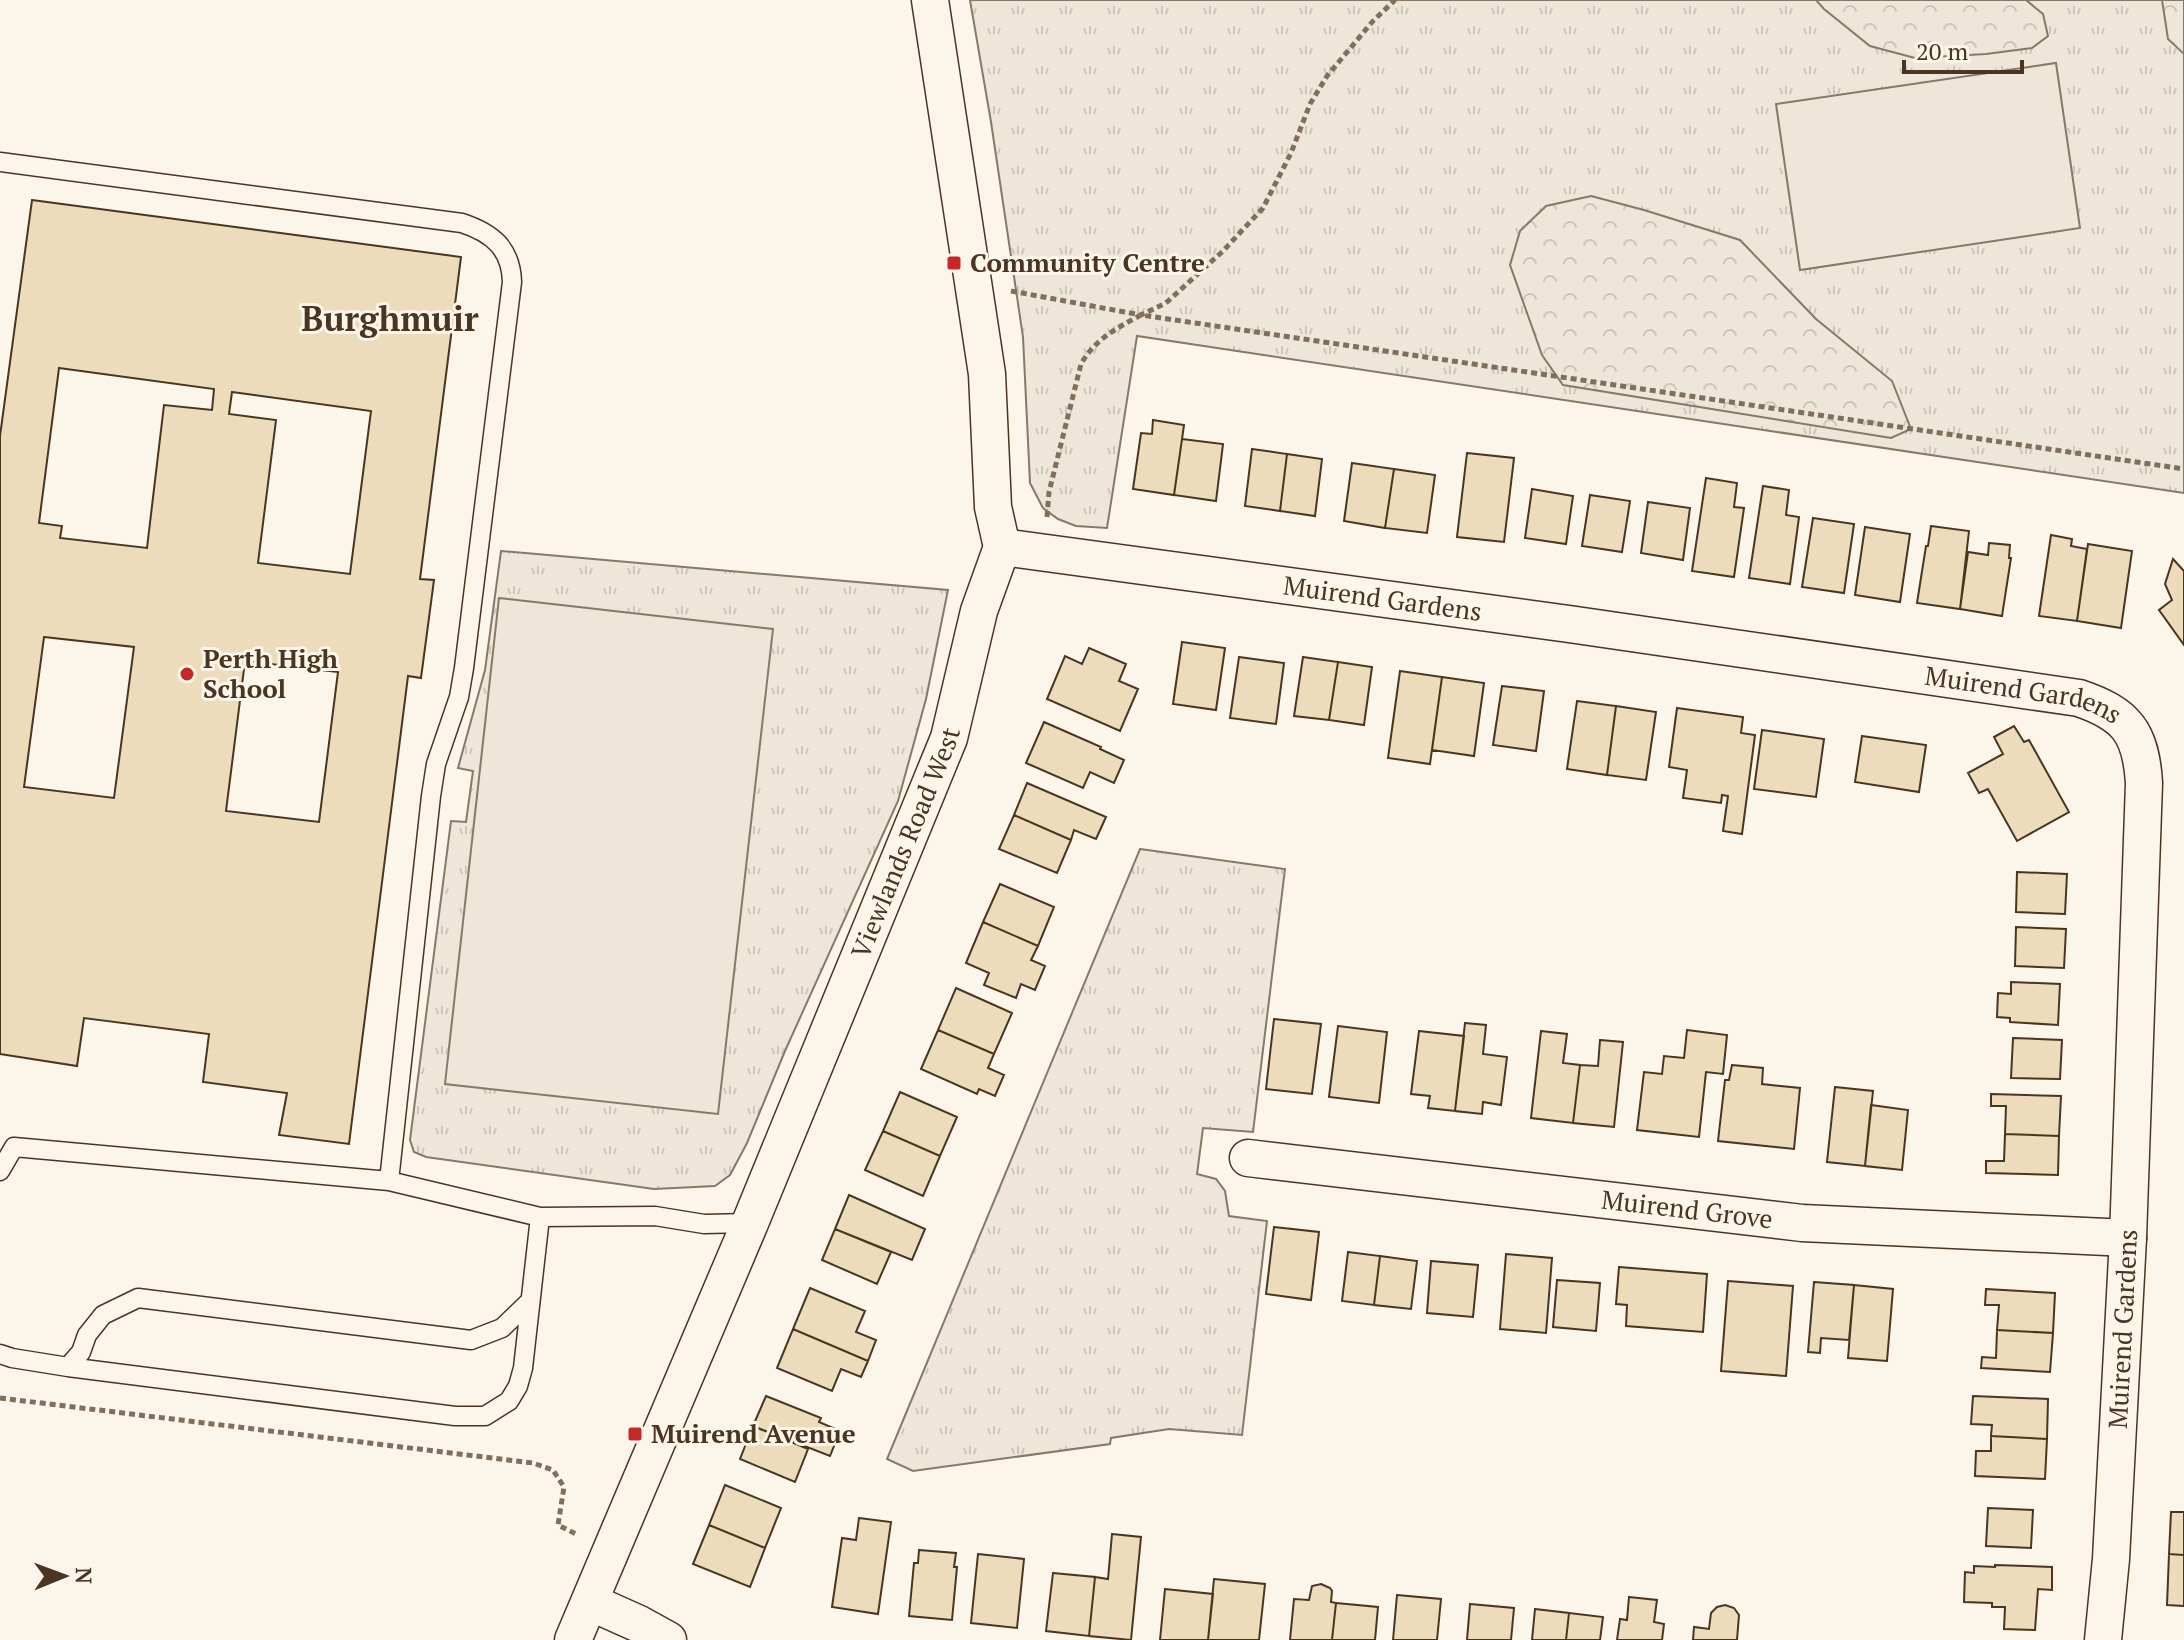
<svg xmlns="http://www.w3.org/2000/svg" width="2184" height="1640" font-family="'PT Serif',serif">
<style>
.grass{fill:url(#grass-tufts);stroke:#887966;stroke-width:2}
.forest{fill:url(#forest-crowns);stroke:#887966;stroke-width:2}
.pitch{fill:#ede6d9;stroke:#887966;stroke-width:2}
.building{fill:#ecdcbc;stroke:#4a3520;stroke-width:2;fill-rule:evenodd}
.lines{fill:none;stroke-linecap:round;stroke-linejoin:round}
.lane-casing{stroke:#4a3520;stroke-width:21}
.street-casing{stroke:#4a3520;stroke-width:39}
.path{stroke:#7f6f5c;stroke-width:5;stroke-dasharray:6 4;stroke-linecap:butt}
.lane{stroke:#fbf6e9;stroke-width:18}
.street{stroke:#fbf6e9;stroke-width:36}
.poi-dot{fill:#c62828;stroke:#fbf6e9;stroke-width:3}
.labels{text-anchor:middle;stroke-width:6;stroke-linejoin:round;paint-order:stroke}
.poi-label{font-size:26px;font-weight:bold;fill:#4a3520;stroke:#fbf6e9;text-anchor:start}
.street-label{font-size:26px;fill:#4a3520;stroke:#fbf6e9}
.district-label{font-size:34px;font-weight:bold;fill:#4a3520;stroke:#fbf6e9}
</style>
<defs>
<pattern id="grass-tufts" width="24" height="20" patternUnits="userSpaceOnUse" patternTransform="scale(2)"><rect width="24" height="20" fill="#ede6d9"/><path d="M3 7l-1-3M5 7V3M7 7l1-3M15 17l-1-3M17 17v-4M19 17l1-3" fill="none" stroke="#cdc6ba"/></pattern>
<pattern id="forest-crowns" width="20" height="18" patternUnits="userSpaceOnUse" patternTransform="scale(2)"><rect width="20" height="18" fill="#ede6d9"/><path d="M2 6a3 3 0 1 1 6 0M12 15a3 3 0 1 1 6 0" fill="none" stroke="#cdc6ba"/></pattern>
</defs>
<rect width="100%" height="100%" fill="#fbf6e9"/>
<path class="grass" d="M970,0H2184V493L1137,336L1107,528L1076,526L1058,519L1043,508L1030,483L1023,337L991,122Z
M501,551L948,590L926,699L898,801L785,1051L747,1143L730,1175L715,1186L654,1189L426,1157L414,1152L410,1140L451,821L466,822L473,771L458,768L485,670Z
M1140,849L1285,869L1253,1132L1203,1128L1197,1174L1216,1179L1225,1191L1229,1216L1267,1221L1242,1435L1169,1429L1111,1438L1110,1444L913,1471L887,1459Z"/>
<path class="forest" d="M1816,0H2026L2043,14L2048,36L2032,48L1986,54L1915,58L1870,46L1824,9Z
M2162,0H2184V54L2168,39Z
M1591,196L1644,210L1740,240L1816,319L1892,381L1911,429L1891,438L1563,385L1542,355L1510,265L1520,231L1546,206Z"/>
<path class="pitch" d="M2056,63L2080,228L1800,270L1776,104Z
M499,598L773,629L718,1114L445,1084Z"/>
<path class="building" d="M32,200L461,257L420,579L434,580L421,678L408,676L349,1144L279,1135L287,1093L203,1082L209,1034L84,1018L77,1066L0,1054V436ZM59,368L214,389L212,410L164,405L147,548L60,538L62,526L39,523ZM232,392L371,411L350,574L258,563L276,420L229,414ZM44,637L134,647L114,798L24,787ZM245,661L338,672L319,822L226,811Z
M1153,420L1184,425L1174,495L1133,489L1141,433L1152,434Z
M1182,439L1223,444L1216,501L1174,495Z
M1252,449L1287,454L1280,511L1245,506Z
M1467,453L1514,458L1504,542L1457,537Z
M1287,454L1322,459L1315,516L1280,511Z
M1352,463L1394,469L1385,528L1344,521Z
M1394,469L1435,475L1427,533L1385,528Z
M1706,478L1737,483L1734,507L1744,508L1734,577L1692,571Z
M1763,486L1789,490L1786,515L1799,517L1790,584L1749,578Z
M1532,489L1573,496L1566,544L1525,538Z
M1590,495L1630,501L1622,552L1582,546Z
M1648,502L1690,508L1683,560L1641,553Z
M1813,518L1854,524L1844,593L1802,587Z
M1931,526L1969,531L1960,609L1917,603L1926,546H1928Z
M1865,527L1910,534L1900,602L1855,595Z
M2051,535L2072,539L2071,546L2087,549L2077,621L2039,616Z
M1989,543L2010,545L2009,558H2011L2002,616L1960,609L1968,552L1988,555Z
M2088,544L2132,551L2121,628L2077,621Z
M2173,559L2184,571V645L2159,610L2172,600L2165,584Z
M1182,642L1225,648L1216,710L1173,704Z
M1089,648L1126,664L1119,681L1138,689L1120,731L1047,699L1065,656L1082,664Z
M1239,657L1284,663L1276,724L1230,718Z
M1303,657L1338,662L1329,720L1294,716Z
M1338,662L1372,667L1364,725L1329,720Z
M1400,671L1442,677L1430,764L1388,758Z
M1442,677L1484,683L1474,756L1432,750Z
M1502,686L1544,691L1536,751L1493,745Z
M1577,701L1616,706L1607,775L1567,769Z
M1616,706L1656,712L1646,780L1607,775Z
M1677,708L1743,717L1741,733L1755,735L1742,834L1723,831L1728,796L1722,795L1721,803L1683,798L1687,770L1669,767Z
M1044,722L1101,747L1100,749L1124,760L1114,783L1090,772L1083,788L1026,763Z
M2014,726L2024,742L2029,740L2069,812L2017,841L1988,789L1979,793L1968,773L2003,754L1994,737Z
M1762,730L1824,739L1816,797L1754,789Z
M1862,736L1926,745L1919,792L1855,782Z
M1027,783L1106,817L1096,839L1074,830L1071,840L1014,815Z
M1014,815L1071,840L1057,873L999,849Z
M2017,872L2067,874L2065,914L2016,912Z
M1000,884L1054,907L1038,946L983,922Z
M983,922L1038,946L1031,960L1045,966L1035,990L1021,984L1016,998L984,985L989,973L966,963Z
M2016,927L2066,929L2064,968L2015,966Z
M2011,982L2060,984L2058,1025L2010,1022V1018L1997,1017L1998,993L2011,994Z
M956,988L1012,1013L994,1054L938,1030Z
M1274,1019L1321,1024L1312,1094L1266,1089Z
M1465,1023L1486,1025L1483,1054L1507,1057L1501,1105L1483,1102L1482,1114L1455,1111Z
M1338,1026L1387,1032L1379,1103L1329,1097Z
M938,1030L994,1054L988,1068L1004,1075L995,1096L979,1089L977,1094L921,1069Z
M1687,1030L1727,1035L1723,1074L1706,1072L1699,1137L1637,1130L1644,1072L1662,1074L1664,1056L1684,1058Z
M1419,1031L1464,1036L1455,1111L1428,1108L1430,1096L1411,1094Z
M1541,1031L1567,1034L1563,1063L1580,1065L1573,1123L1531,1118Z
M2013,1038L2062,1040L2060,1079L2011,1078Z
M1600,1040L1623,1042L1614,1127L1573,1123L1580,1065L1598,1066Z
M1732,1065L1763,1068L1762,1084L1800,1088L1794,1149L1718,1141L1725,1080H1729Z
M1835,1087L1873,1091L1865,1166L1827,1162Z
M900,1092L957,1117L940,1156L883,1131Z
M1991,1094L2061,1096L2059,1136L2005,1134L2006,1106H1991Z
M1871,1105L1908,1110L1902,1170L1865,1166Z
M883,1131L940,1156L923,1196L865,1170Z
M2005,1134L2059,1136L2058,1175L1986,1173V1161H2004Z
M849,1195L925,1229L912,1260L835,1229Z
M1274,1227L1319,1232L1311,1300L1266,1294Z
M835,1229L891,1252L877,1284L822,1260Z
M1348,1252L1380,1256L1374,1305L1342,1301Z
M1506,1254L1552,1258L1546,1333L1500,1329Z
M1380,1256L1417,1261L1411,1309L1374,1305Z
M1431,1261L1478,1265L1473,1317L1427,1313Z
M1619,1267L1707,1274L1703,1332L1626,1326L1627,1305L1616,1304Z
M1557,1280L1600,1283L1596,1331L1553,1327Z
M1728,1281L1793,1286L1786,1376L1721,1371Z
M1814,1282L1854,1285L1849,1340L1821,1338L1820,1353L1808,1352Z
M1854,1285L1893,1289L1887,1361L1848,1358Z
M810,1288L865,1311L856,1332L876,1340L868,1361L793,1329Z
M1986,1289L2055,1293L2053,1333L1997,1330L1999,1305H1985Z
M793,1329L868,1361L861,1377L841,1369L832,1391L777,1368Z
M1997,1330L2053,1333L2050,1372L1981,1368L1982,1357L1996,1358Z
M766,1396L821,1418L819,1422L840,1431L830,1456L753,1426Z
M1973,1396L2048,1399L2047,1439L1991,1436L1992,1425L1971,1424Z
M753,1426L808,1449L795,1482L740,1459Z
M1991,1436L2047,1439L2045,1479L1975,1476L1976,1451H1991Z
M725,1485L781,1508L765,1548L709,1525Z
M1988,1508L2033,1510L2031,1548L1986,1546Z
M2171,1512H2184V1555L2169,1554Z
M859,1518L891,1522L878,1614L832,1607L842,1538L856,1540Z
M709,1525L765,1548L750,1587L693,1564Z
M1112,1534L1141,1537L1131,1640L1089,1636L1095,1577L1108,1579Z
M919,1550L956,1553L954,1567H957L952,1620L909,1616L914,1563H918Z
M978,1554L1024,1559L1017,1628L971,1623Z
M2169,1554L2184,1555V1606L2167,1605Z
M1995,1565L2052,1567V1590L2038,1589L2035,1630L2004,1629L2005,1607H1992V1603L1964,1602L1965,1572L1974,1573V1566L1995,1567Z
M1053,1573L1095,1577L1089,1636L1046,1631Z
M1214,1579L1265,1584L1259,1640H1208Z
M1321,1584L1330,1588L1332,1591L1331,1602L1336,1603L1332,1640H1290L1294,1599L1309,1600L1312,1586Z
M1165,1589L1213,1594L1208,1640H1160Z
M1397,1595L1441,1599L1437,1640H1393Z
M1629,1597L1657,1600L1654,1622L1664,1624L1662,1640H1617L1620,1619L1627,1620Z
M1336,1603L1378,1607L1375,1640H1332Z
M1470,1604L1514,1608L1511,1640H1467Z
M1725,1605L1734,1608L1739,1615L1737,1640H1693L1694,1627L1709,1629L1711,1613L1717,1607Z
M1535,1609L1569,1613L1566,1640H1532Z
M1569,1613L1603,1617L1600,1640H1566Z"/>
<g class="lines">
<g class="lane-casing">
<path id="lane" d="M0,162L462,223C492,233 511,248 512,282L464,668L459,697L436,764L431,796L389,1181
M0,1171L14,1147L389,1181L540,1217L655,1216L704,1224L750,1223
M0,1354L12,1358L68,1367L455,1416H485L509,1401L518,1386L523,1368L540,1217
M68,1367L81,1352L87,1335L103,1315L138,1298L471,1340L502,1328L529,1302"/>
</g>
<g class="street-casing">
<g id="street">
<path id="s1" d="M1002,547L1569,624L2079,698C2126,714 2141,732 2144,783L2128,1238L2111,1559L2103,1640"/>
<path id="s2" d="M1248,1158L1802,1223L2128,1238"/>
<path d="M590,1602L639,1624L668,1640"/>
<path id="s3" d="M573,1640L750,1223L949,738L979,611L1002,547L993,507L987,374L930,0"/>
</g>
</g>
<path class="path" d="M1011,291L1141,315L1166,303L1223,251L1263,208L1291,153L1310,104L1327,76L1373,21L1395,0
M1047,517L1049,492L1081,364C1095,339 1117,328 1141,315L2184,469
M0,1398L533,1463L553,1470L564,1487L558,1525L578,1535"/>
<use href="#lane" class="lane"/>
<use href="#street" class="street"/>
</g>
<g class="poi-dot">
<rect x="946" y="255" width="16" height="16" rx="4"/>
<circle cx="187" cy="674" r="8"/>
<rect x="627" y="1426" width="16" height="16" rx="4"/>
</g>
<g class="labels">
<g class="poi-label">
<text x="970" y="272">Community Centre</text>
<text x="203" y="668">Perth High<tspan x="203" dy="30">School</tspan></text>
<text x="651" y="1443">Muirend Avenue</text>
</g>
<g class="street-label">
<text dy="9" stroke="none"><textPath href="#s1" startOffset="384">Muirend Gardens</textPath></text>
<text dy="9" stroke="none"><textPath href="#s1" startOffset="1032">Muirend Gardens</textPath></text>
<text dy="9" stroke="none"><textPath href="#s3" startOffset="864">Viewlands Road West</textPath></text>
<text dy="9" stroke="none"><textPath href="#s2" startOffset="442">Muirend Grove</textPath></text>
<text transform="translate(2123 1329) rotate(-87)" y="9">Muirend Gardens</text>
</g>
<g class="district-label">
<text x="390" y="331">Burghmuir</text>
</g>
</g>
<g transform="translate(64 1576) rotate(89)" stroke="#fbf6e9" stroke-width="6" paint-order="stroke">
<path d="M0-6L14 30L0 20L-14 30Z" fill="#4a3520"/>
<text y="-12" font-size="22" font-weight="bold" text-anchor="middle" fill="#4a3520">N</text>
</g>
<path d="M1904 60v12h118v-12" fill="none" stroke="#4a3520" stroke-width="4"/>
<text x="1916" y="60" font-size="24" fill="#4a3520" stroke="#fbf6e9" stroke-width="6" paint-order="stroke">20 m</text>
</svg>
